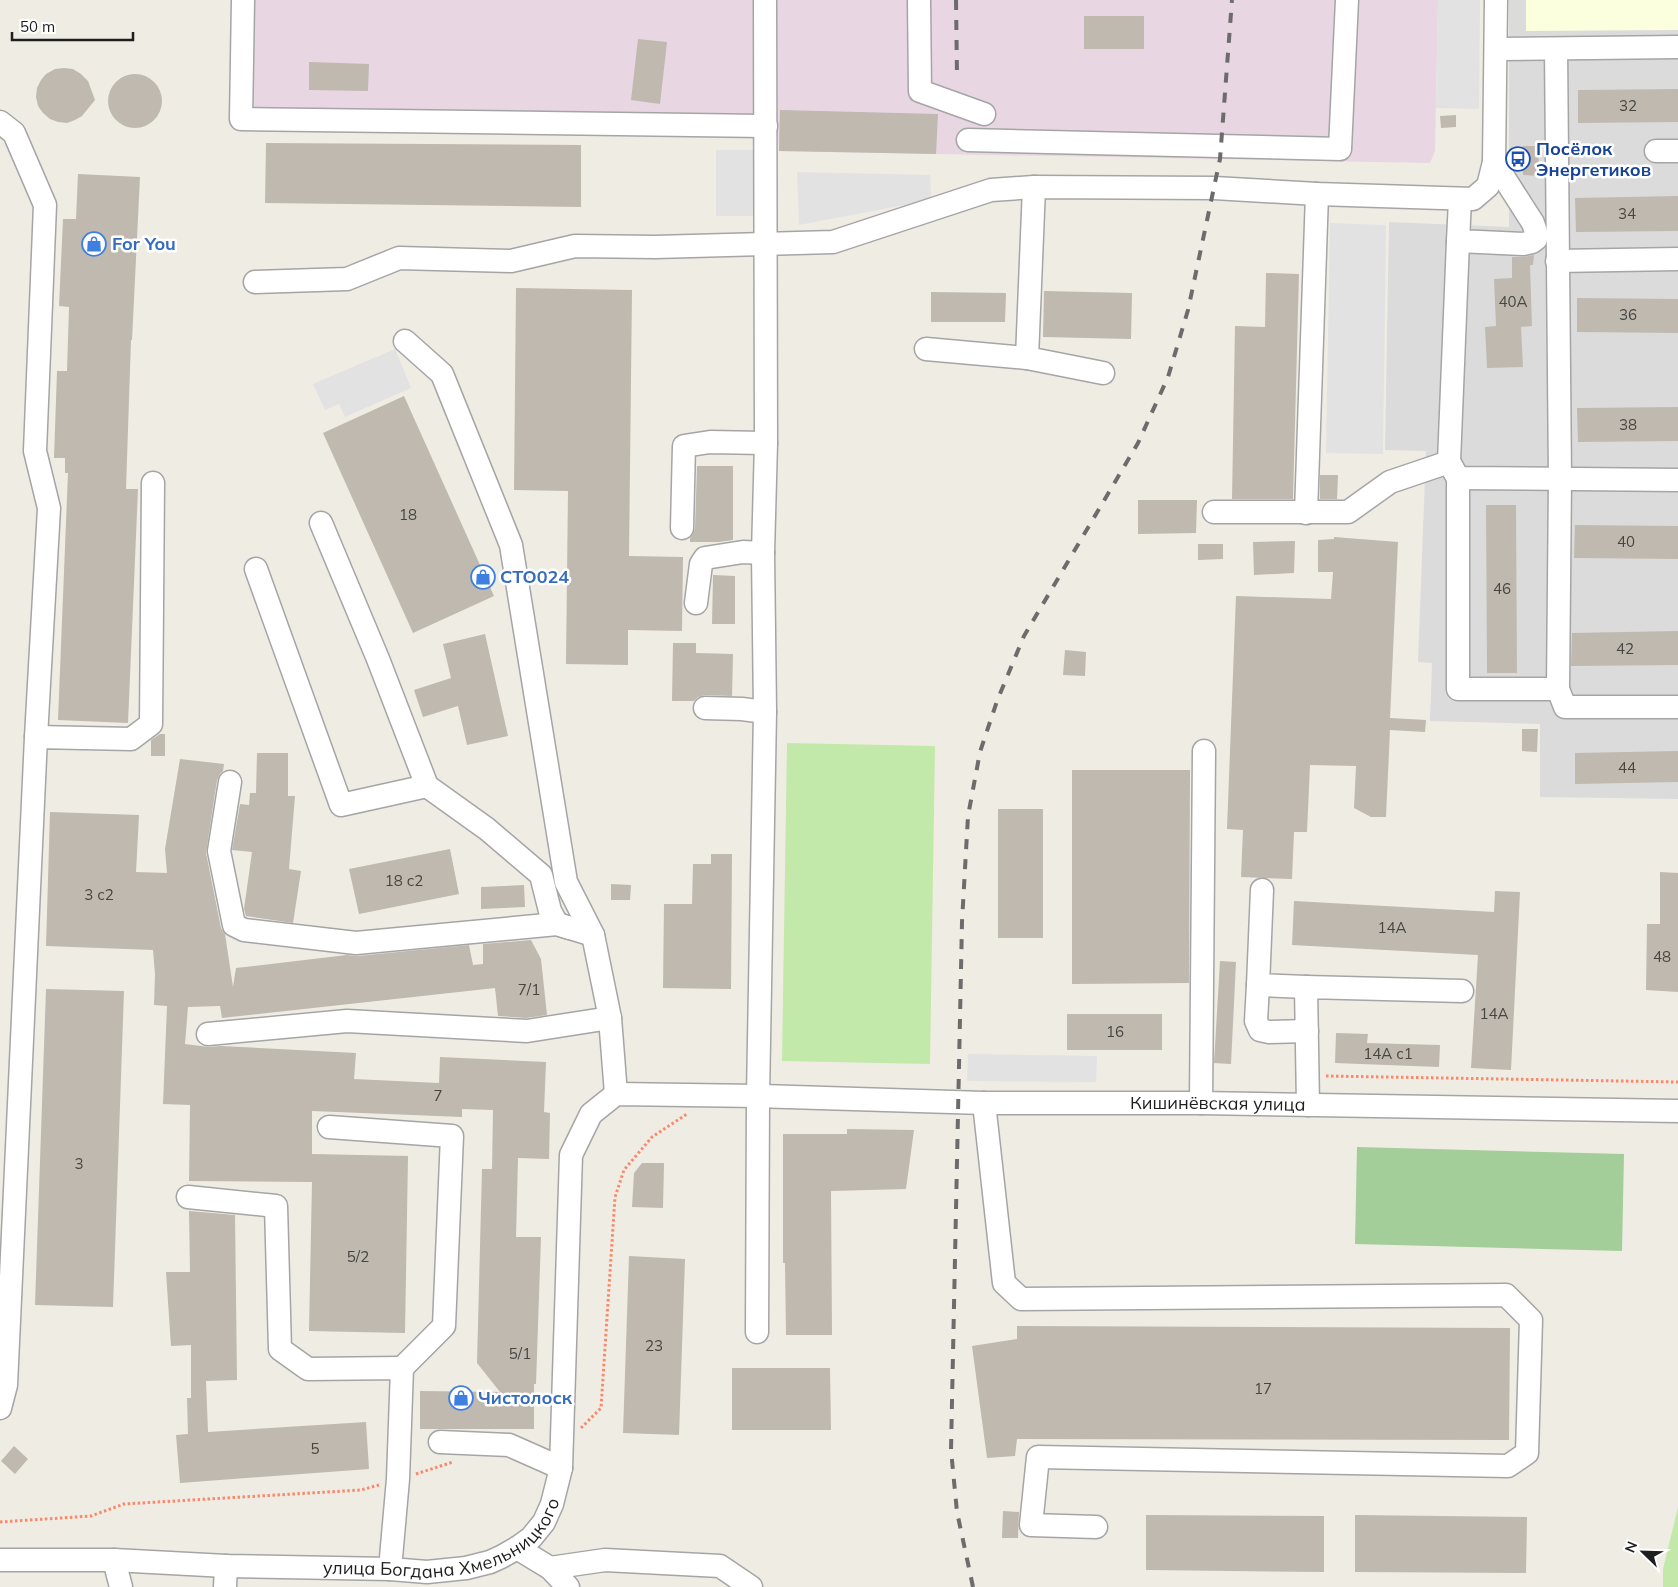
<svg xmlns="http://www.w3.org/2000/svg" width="1678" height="1587" font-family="Mulish,sans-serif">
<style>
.residential{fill:#dcdbdb}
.industrial{fill:#e8d6e2}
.education{fill:#fbffdd}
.grass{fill:#c2e9aa}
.forest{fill:#a3ce99}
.parking{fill:#e2e2e2}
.building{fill:#bfb9b0}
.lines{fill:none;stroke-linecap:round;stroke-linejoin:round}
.minor-casing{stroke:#a5a5a5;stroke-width:25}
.path{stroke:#f8896b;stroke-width:3;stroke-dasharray:2.5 2.5;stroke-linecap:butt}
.minor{stroke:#fff;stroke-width:22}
.rail{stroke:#6c6c6c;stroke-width:4;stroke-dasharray:10 10;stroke-linecap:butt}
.labels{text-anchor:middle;stroke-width:5;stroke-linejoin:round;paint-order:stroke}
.number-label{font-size:15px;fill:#464542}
.transit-label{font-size:18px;font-weight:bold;fill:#164399;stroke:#fff;text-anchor:start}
.shop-label{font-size:18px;font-weight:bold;fill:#366cbe;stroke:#fff;text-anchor:start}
.street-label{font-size:18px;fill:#1e1e1e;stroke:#fff}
</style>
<rect width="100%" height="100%" fill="#efece4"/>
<path class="residential" d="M1509,0H1678V799L1540,797V724L1430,721L1432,663L1418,662L1426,451L1385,450L1389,222L1509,227Z"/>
<path class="industrial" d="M236,0H1438L1435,151L1430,163L779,151L778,135L234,130Z"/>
<path class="education" d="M1526,0H1678V30L1526,31Z"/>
<path class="grass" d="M787,743L935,746L930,1064L782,1061Z
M1678,1507V1587H1663V1569Z"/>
<path class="forest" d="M1357,1147L1624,1154L1622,1251L1355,1244Z"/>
<path class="parking" d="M1438,0H1480L1479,109L1436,108Z
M716,150H760L759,216H716Z
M797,172L930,175L931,200L799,225Z
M1330,223L1386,225L1383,454L1326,453Z
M395,349L411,388L345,417L339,404L325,410L313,384Z
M968,1054L1097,1056L1096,1082L967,1081Z"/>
<path class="building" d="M1084,16H1144V49H1084Z
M638,39L667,42L660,104L631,100Z
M309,62L369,64L368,91L309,90Z
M64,68L73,69L81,74L88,81L95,100L82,116L75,120L67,123L58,122L50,119L43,113L38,106L36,97L37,88L41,80L46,74L55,69Z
M108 101a27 27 0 1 1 54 0a27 27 0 1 1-54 0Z
M1678,89V122L1578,123V90Z
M780,110L938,114L936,154L779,151Z
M1456,115V127L1441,128L1440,116Z
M266,143L581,145V207L265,203Z
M1523,146H1539L1538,176L1523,175Z
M78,174L140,177L132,340H131L126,489H138L128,723L58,720L68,473H65V458H54L57,371H67L69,307L59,306L63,219H76Z
M1678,196V231L1576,232L1575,198Z
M1534,255L1533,265H1530L1532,326L1521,327L1523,367L1487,368L1485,327L1496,326L1494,279L1512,278V257H1523Z
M1266,273L1299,274L1293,499H1232L1235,326L1265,327Z
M516,288L632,290L629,556L683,557L682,631L628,630V665L566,664L568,491L514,490Z
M1044,291L1132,293L1131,339L1043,337Z
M931,292L1006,293L1005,322H931Z
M1577,298L1678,299V333L1577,332Z
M404,396L494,596L413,633L323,433Z
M1678,407V441L1578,442L1577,408Z
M697,466H733V540L719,542H690V538L693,534L695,528Z
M1320,475H1338L1337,499H1320Z
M1138,500H1197L1196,533L1138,534Z
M1486,505H1516L1517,673H1487Z
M1575,525L1678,526V559L1574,558Z
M1334,537L1398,542L1390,718L1426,720L1425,732L1390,730L1386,817H1371L1354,808L1356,766L1310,765L1307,832H1294L1292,879L1241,877L1243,830L1227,829L1236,596L1331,599L1333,572H1318V540L1334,539Z
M1295,541L1294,573L1254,575L1253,542Z
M1198,544H1223V559L1198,560Z
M713,575L735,576V624H712Z
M1678,631V665L1571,666L1572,633Z
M485,634L508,736L467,745L458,706L423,717L414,690L451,678L443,644Z
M673,643H696V653L733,654L732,696L705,695L698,697L694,701H672Z
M1065,650L1086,652L1085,676L1063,675Z
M1522,729H1538L1537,752L1522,751Z
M160,734H165V756H151V740Z
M1678,751V782L1575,784V753Z
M257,753H288V796H295L289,869L301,871L293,923L246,916L244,909L252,852L232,850L240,804L249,805L250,793H256Z
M180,759L224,764L223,771L220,774L217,780L206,853L221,928L225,934L233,987L236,968L347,955L357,956L469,945L473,965L483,964V944L531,940L541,959L547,1015L526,1018L498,1016L495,988L222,1018L220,1006L188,1007L185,1044L209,1047L220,1046L356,1053L354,1079L439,1083L440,1057L546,1062L544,1112L550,1113L549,1159L518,1158L516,1237H541L536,1384H534V1429H420V1391L500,1392L477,1363L482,1169H492L493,1110L462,1109V1117L312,1111V1154L408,1156L405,1333L309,1331L312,1182L189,1181L190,1105L163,1104L167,1006L154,1005L155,974L153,950L46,946L50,812L139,815L136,872L167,873L165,849Z
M1072,770H1190L1189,983L1072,984Z
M998,809H1043V938H998Z
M450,849L459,894L359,914L349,869Z
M711,854H732L731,989L663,988L664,904H692L693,864H711Z
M1660,872L1678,873V992L1646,990L1647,924H1660Z
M611,884L631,885L630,900H611Z
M524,885L525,907L481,909V887Z
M1495,891L1520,892L1511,1070L1471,1068L1478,955L1292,945L1294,901L1494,912Z
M1220,961L1236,962L1231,1064L1214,1063Z
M46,989L124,991L113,1307L35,1305Z
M1067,1014H1162V1050H1067Z
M1336,1033L1368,1034L1367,1043L1440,1045L1439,1067L1335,1063Z
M847,1129L914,1130L906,1189L831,1191L832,1335H786L785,1263H783V1134H847Z
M642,1163H664L663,1208L632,1207L634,1173Z
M189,1211L235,1215L237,1380L206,1381L208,1432L366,1422L369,1469L180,1483L176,1435L188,1434L187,1398H191V1345L171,1346L166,1272H190Z
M629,1256L685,1259L679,1435L623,1433Z
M1017,1326L1510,1328L1509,1440L1017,1439L1015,1456L987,1458L972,1346L1017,1339Z
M732,1368H830L831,1430H732Z
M14,1446L28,1459L15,1474L1,1461Z
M1003,1511L1019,1512L1018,1538H1002Z
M1146,1515L1324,1516V1572L1146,1570Z
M1355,1515L1527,1517L1526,1573L1355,1572Z"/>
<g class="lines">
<g class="minor-casing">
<g id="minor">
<path d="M243,0L241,119L766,126"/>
<path d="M919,0L920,91L984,114"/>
<path d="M1496,49L1678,47"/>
<path d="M1556,49L1560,478L1558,689L1565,707H1678"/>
<path d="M0,122L14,133L45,205L35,451L49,508L36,737"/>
<path d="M968,140L1340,149L1347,0"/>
<path d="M1656,151H1678"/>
<path d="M1034,187L1027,358L1103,373"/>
<path d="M1460,200L1458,241L1523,244L1532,242L1536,239V232L1533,223L1494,162"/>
<path d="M1458,241L1449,462L1458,478V689H1558"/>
<path d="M1557,261L1678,259"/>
<path d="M255,282L347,279L399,258L511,261L575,246L655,247L833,242L991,190L1034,187L1214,188L1317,194L1473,199L1488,186L1494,162L1496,0"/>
<path d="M405,341L442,374L511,545L566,882L593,935L610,1018L616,1094"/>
<path d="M926,349L1027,358"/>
<path d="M1214,512H1348L1390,482L1449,462L1458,478L1678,480"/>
<path d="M1306,513L1317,194"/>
<path d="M321,523L378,659L427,786L487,829L541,875L550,911L557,924L593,935"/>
<path d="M682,528L684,446L710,442L766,443"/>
<path d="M256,569L341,805L427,786"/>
<path d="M696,603L701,564L705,558L743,552L763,553"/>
<path d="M705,708L742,709L765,712"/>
<path d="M230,782L219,851L234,925L244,930L356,943L557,924L570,928"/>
<path d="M1262,890L1258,985L1306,987"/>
<path d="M1258,985L1256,1021L1260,1030L1269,1032L1307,1031"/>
<path d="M208,1034L347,1021L527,1031L610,1018"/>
<path d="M984,1103L1004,1283L1021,1299L1506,1295L1531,1320L1527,1453L1508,1466L1038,1457L1031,1525L1096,1527"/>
<path d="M1201,1103L1204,751"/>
<path d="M1308,1105L1306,987L1462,991"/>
<path d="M329,1127L452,1136L444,1326L402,1368"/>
<path d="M188,1197L276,1206L280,1349L308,1369L402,1368L398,1479L390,1569"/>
<path d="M757,1332L758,1096L765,712L763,553L766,443L765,0"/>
<path d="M0,1408L6,1385L36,737L131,739L151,724L153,483"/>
<path d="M440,1442L509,1445L561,1468"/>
<path d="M517,1548L550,1568L568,1587"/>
<path id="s1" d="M0,1560H114L226,1566L390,1569L427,1572L466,1568L490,1562L501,1557L517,1548L531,1538L544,1522L552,1504L561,1468L571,1155L591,1114L616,1094L758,1096L984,1103H1201L1678,1111"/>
<path d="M114,1560L121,1587"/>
<path d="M550,1568L605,1560L720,1566L751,1587"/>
<path d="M225,1587L226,1566"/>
</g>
</g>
<path class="path" d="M1326,1076L1678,1082
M581,1428L601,1408L615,1197L624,1170L652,1137L687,1114
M416,1474L453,1462
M0,1522L91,1516L124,1504L361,1490L379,1485"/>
<use href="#minor" class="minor"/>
<path class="rail" d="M956,0L957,75
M973,1587L957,1512L951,1450L962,922L968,816L980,752L997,701L1024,636L1138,443L1168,377L1188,310L1220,159L1232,0"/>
</g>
<defs>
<g id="bus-ring" transform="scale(1.25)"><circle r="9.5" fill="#fff" stroke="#1a4fb4" stroke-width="1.5"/><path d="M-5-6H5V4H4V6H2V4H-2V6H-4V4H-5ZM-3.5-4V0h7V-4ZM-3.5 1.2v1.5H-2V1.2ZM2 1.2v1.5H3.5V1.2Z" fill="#1a4fb4"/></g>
<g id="shop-ring" transform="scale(1.25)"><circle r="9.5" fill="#fff" stroke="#3f7fe0" stroke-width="1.5"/><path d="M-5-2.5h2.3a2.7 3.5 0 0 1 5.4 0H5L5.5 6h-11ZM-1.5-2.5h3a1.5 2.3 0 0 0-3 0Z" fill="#3f7fe0"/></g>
</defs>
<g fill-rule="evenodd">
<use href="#bus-ring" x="1518" y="159"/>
<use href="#shop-ring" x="94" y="244"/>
<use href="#shop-ring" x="483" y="577"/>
<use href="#shop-ring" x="461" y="1398"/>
</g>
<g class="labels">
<g class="number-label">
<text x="1628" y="111">32</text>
<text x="1627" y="219">34</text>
<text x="1513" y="307">40А</text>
<text x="1628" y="320">36</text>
<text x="1628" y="430">38</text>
<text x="408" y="520">18</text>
<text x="1626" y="547">40</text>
<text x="1502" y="594">46</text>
<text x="1625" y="654">42</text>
<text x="1627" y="773">44</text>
<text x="404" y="886">18 с2</text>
<text x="99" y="900">3 с2</text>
<text x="1392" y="933">14А</text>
<text x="1662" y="962">48</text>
<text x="529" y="995">7/1</text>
<text x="1494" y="1019">14А</text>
<text x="1115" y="1037">16</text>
<text x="1388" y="1059">14А с1</text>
<text x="438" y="1101">7</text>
<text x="79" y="1169">3</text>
<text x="358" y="1262">5/2</text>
<text x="654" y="1351">23</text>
<text x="520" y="1359">5/1</text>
<text x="1263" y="1394">17</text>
<text x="315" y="1454">5</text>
</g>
<g class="transit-label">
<text x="1536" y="155">Посёлок<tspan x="1536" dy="21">Энергетиков</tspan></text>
</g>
<g class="shop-label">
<text x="112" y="250">For You</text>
<text x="500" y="583">СТО024</text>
<text x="478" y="1404">Чистолоск</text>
</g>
<g class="street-label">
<text dy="6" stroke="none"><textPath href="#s1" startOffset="1609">Кишинёвская улица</textPath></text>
<text dy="6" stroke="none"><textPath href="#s1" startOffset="454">улица Богдана Хмельницкого</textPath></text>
</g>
</g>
<g transform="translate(1643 1552) rotate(293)" stroke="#ffffff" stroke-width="4" paint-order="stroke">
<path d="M0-4L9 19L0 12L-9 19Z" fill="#1e1e1e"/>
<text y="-8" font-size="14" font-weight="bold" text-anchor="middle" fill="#1e1e1e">N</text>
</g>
<path d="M12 32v8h121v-8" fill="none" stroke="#1e1e1e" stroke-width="2.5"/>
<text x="20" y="32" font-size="15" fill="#1e1e1e" stroke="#ffffff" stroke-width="4" paint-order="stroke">50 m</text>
</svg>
